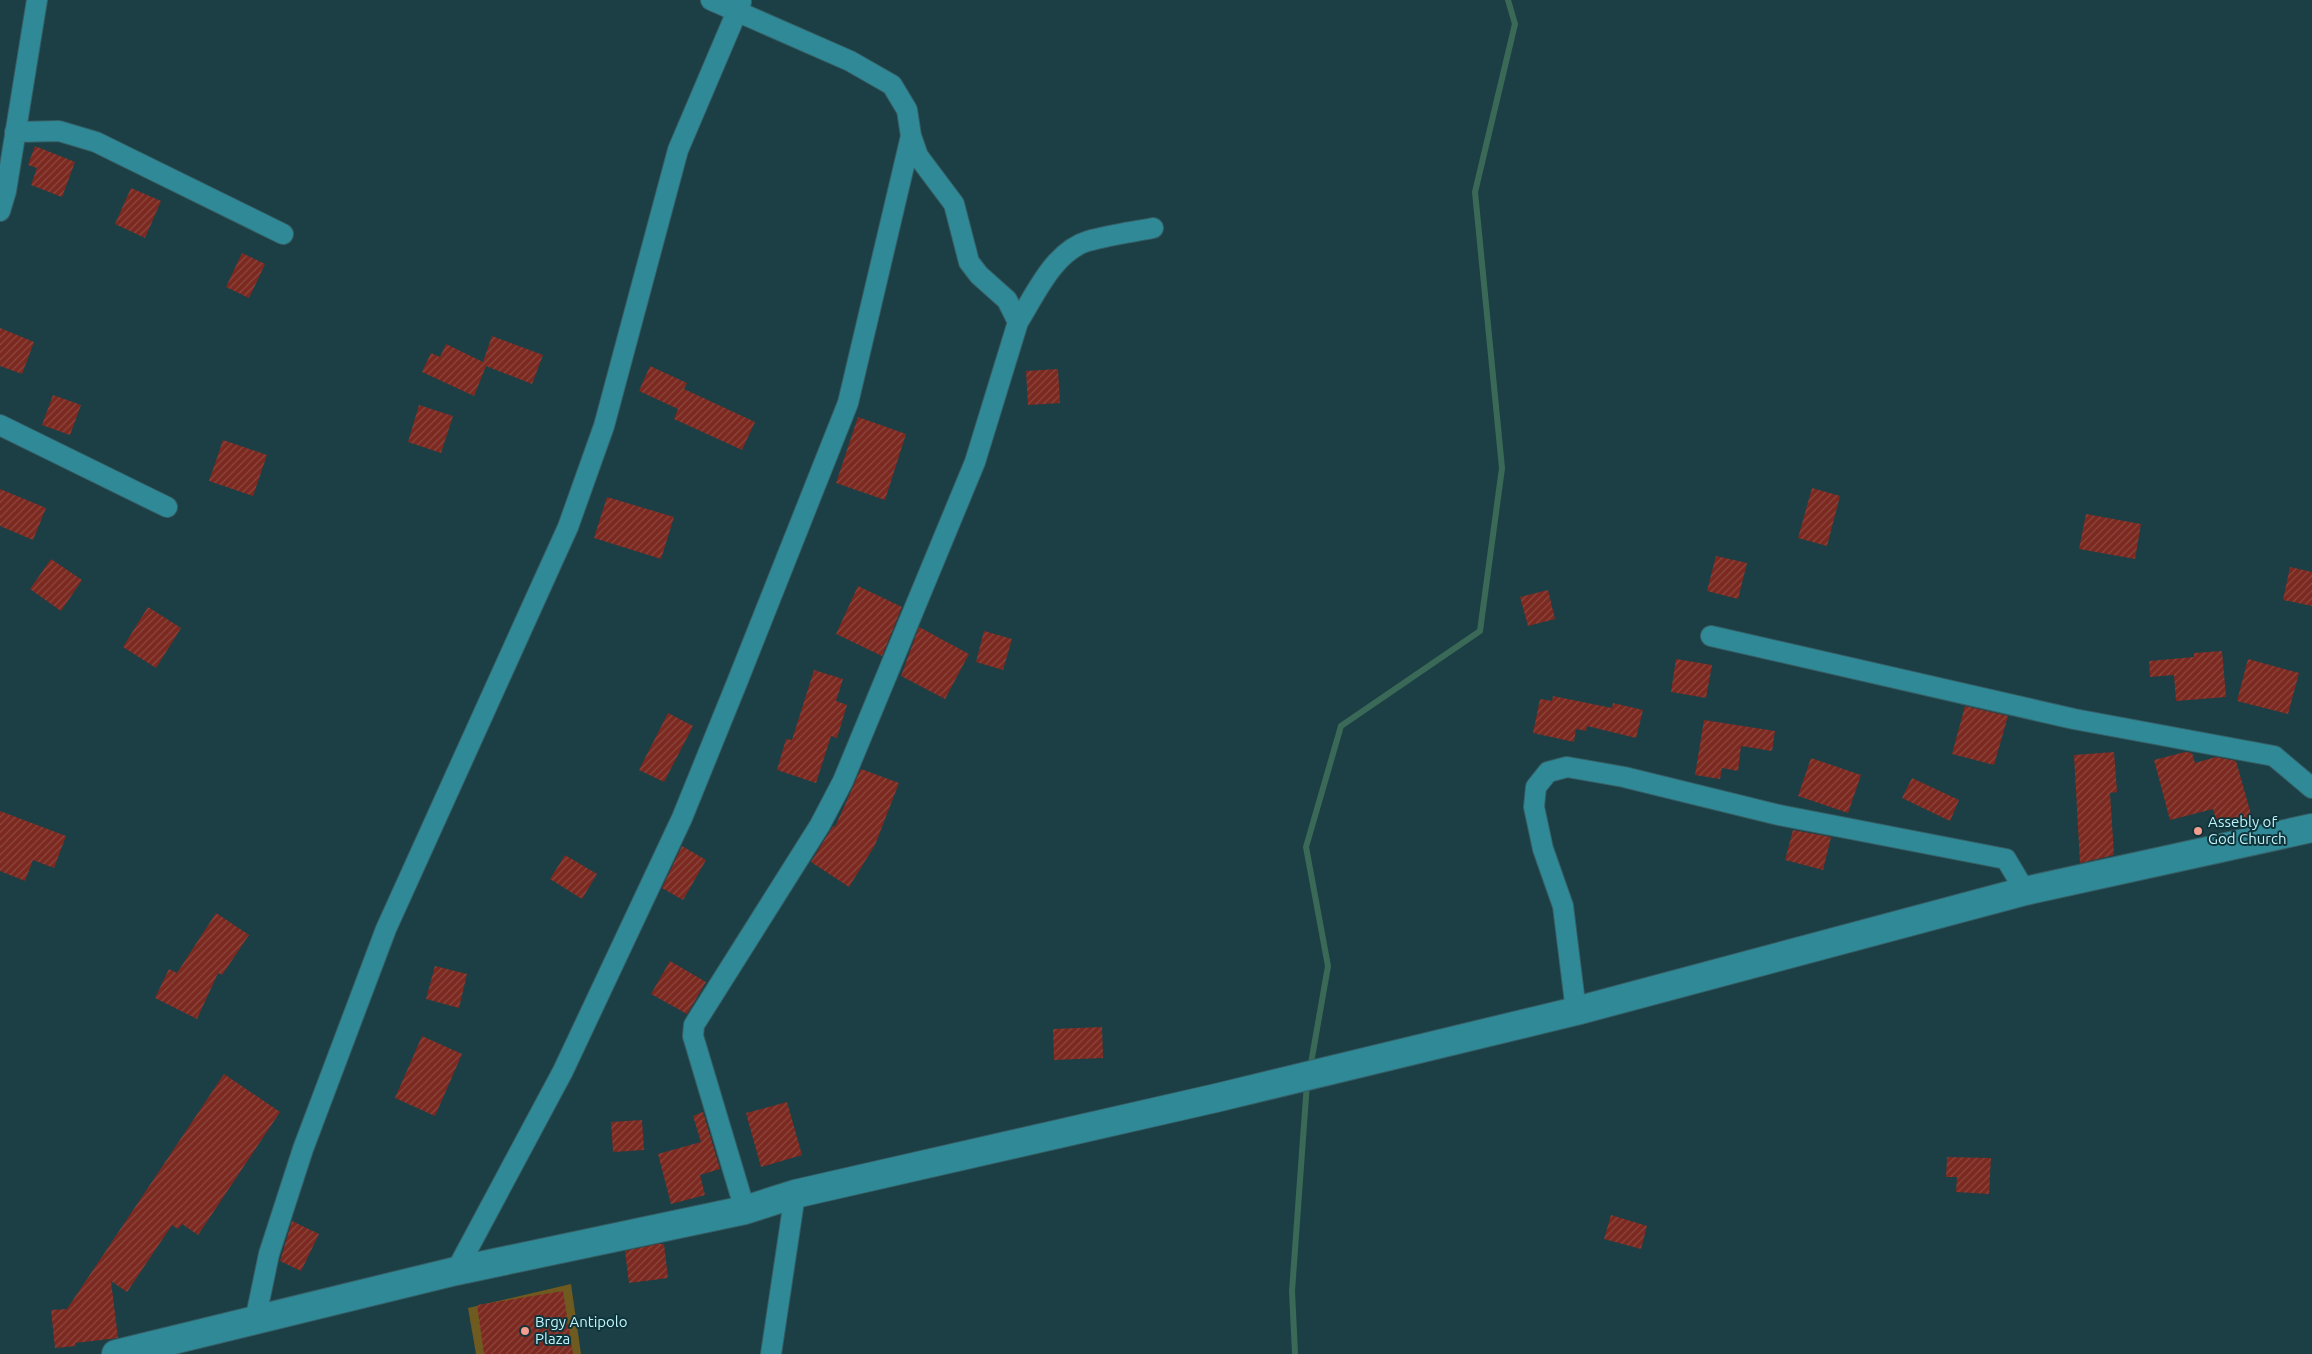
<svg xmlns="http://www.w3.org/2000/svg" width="2312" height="1354" font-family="Ubuntu,sans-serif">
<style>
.green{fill:#6f5a1f}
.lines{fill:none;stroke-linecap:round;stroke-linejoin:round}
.stream{stroke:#3b6957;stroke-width:6}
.building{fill:url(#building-hatch)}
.minor-casing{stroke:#365f66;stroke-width:22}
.secondary-casing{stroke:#365f66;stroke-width:30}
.minor{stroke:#308997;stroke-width:20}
.secondary{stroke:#308997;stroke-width:28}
.poi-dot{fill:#f59d8f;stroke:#0f343a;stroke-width:2}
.labels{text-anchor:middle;stroke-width:4;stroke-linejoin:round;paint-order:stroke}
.poi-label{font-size:15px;fill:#c1f3fc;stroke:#0f343a;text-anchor:start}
</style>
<defs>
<pattern id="building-hatch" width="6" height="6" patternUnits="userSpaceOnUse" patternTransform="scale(1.25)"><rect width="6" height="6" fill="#7c2920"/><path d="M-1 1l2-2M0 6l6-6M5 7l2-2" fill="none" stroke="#8d4841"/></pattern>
</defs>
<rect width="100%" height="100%" fill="#1b3f45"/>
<path class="green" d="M571,1284L581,1354H476L468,1308Z"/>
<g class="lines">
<path class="stream" d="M1310,1069L1328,966L1306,847L1341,726L1480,631L1502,468L1475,192L1515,24L1508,0
M1295,1354L1292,1291L1307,1083"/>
</g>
<path class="building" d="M35,146L75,162L62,197L31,185L37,168L28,165Z
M131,188L161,201L145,238L115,224Z
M242,253L265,264L249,298L226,287Z
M0,328L34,342L22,374L0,366Z
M492,336L543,355L532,384L486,366L474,396L422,372L431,353L440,357L446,344L483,362Z
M650,366L687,383L684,389L755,422L742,450L674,419L678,409L639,391Z
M1058,369L1060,403L1028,405L1026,371Z
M53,395L81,405L70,435L42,425Z
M419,405L453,416L441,453L408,442Z
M858,417L906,434L885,500L836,483Z
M223,440L267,455L253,496L209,481Z
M1812,488L1840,496L1827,546L1798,538Z
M0,489L46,508L33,540L0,526Z
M607,497L674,517L661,559L594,538Z
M2086,514L2141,524L2135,559L2079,549Z
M1716,556L1747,563L1738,599L1707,591Z
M51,559L82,580L61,611L30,589Z
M2290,567L2312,572V606L2283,600Z
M858,586L902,607L882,656L836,634Z
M1548,590L1555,619L1528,626L1520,597Z
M148,607L181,628L156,668L123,647Z
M919,627L969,654L945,699L901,676Z
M984,631L1012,639L1003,670L976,662Z
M2222,651L2226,697L2176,701L2174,675L2150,677L2149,661L2194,657V653Z
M1676,659L1712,665L1706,698L1671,692Z
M2248,659L2299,673L2288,714L2237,701Z
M814,670L843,679L836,701L847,705L837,738L831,736L816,783L777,770L786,739L792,740Z
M1553,696L1612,708L1613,703L1643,710L1636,738L1587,726L1586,731L1576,729L1574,742L1533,733L1540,699L1552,701Z
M1965,706L2008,716L1994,765L1952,754Z
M668,713L693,726L664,782L639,770Z
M1704,720L1775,731L1772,751L1741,746L1738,771L1722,768L1720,779L1695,775Z
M2114,752L2117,792L2110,793L2114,855L2080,863L2074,755Z
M2185,752L2192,753L2195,763L2216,757L2236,761L2252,818L2218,826L2213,809L2170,820L2154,760Z
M1811,758L1861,775L1848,813L1798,796Z
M861,769L899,783L875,845L849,887L811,862L833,826L835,827Z
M1912,778L1959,800L1950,821L1902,798Z
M0,811L66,836L54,868L33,860L25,881L0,871Z
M1793,830L1831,837L1823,870L1785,860Z
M682,846L706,860L683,900L662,888Z
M565,855L597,874L582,899L550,879Z
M216,913L249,935L222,975L218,973L197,1019L155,998L169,969L177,973Z
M670,961L706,982L687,1014L651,994Z
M435,966L467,974L459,1008L426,999Z
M1102,1027L1103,1058L1054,1060L1053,1029Z
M422,1036L462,1054L435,1116L395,1098Z
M224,1074L280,1112L198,1235L182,1224L178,1229L172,1225L127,1292L111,1281L118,1338L75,1343L76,1346L55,1348L51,1310L67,1309Z
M787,1102L802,1155L761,1167L746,1113Z
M703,1112L720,1169L700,1175L705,1195L671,1204L658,1154L701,1142L693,1116Z
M642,1120L644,1150L613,1152L611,1122Z
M1947,1157L1991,1158L1989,1194L1956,1192L1957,1177H1946Z
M1611,1215L1647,1226L1641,1249L1604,1239Z
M292,1221L319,1234L301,1271L280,1261Z
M658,1244H664L668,1278L629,1283L625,1251Z
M563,1291L573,1354H484L477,1305Z"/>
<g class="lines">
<g class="minor-casing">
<path id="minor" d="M15,132L59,131L96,142L283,234
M911,136L918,156L954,204L969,262L979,275L1007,300L1018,322C1035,295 1054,251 1088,241C1109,235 1132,232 1153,228
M0,211L6,191L37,0
M0,425L167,507
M1711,636L2074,719L2274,756L2312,788
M1576,1011L1563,906L1543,849L1534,807L1536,787L1548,772L1567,767L1624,777L1779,815L2006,859L2025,891
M745,1210L693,1036L694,1025L820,825L843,781L975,462L1018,322
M456,1271L563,1071L682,818L738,680L848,403L911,136L907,110L892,85L850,61L711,0
M255,1321L269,1254L303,1149L386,929L568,527L604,426L678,150L741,2
M771,1354L795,1194"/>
</g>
<g class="secondary-casing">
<path id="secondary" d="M116,1354L456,1271L745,1210L795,1194L1216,1098L1576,1011L2025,891L2312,828"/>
</g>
<use href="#minor" class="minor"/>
<use href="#secondary" class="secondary"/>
</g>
<g class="poi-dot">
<circle cx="2198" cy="831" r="5"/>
<circle cx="525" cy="1331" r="5"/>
</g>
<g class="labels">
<g class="poi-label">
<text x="2208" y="827">Assebly of<tspan x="2208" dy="17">God Church</tspan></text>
<text x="535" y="1327">Brgy Antipolo<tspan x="535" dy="17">Plaza</tspan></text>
</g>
</g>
</svg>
